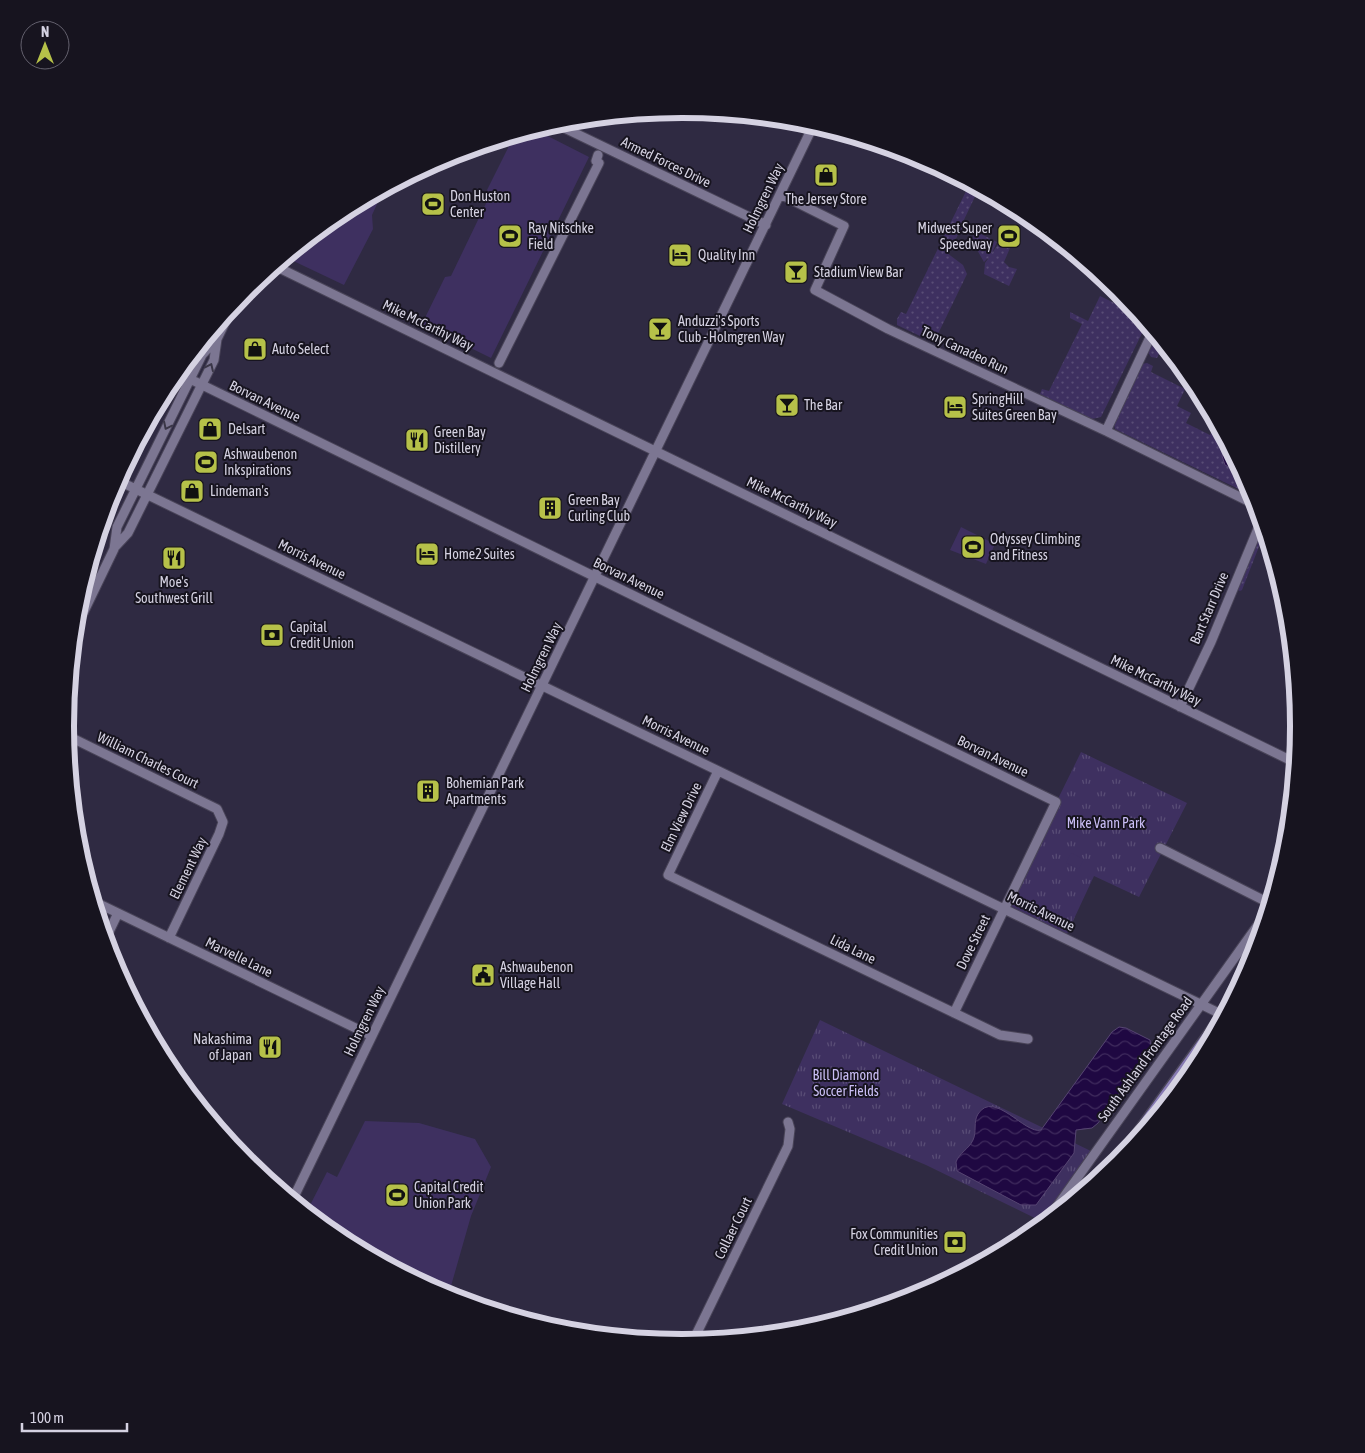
<svg xmlns="http://www.w3.org/2000/svg" width="1365" height="1453" font-family="'Asap Condensed',sans-serif">
<style>
.grass{fill:url(#grass-dots)}
.park{fill:url(#park-tufts)}
.pitch{fill:#3e3060}
.water{fill:url(#water-waves);stroke:#564572}
.lines{fill:none;stroke-linecap:round;stroke-linejoin:round}
.minor-casing{stroke:#494458;stroke-width:11}
.major-casing{stroke:#494458;stroke-width:14}
.minor{stroke:#7c7692;stroke-width:9}
.major{stroke:#877ab3;stroke-width:11}
.oneway{stroke:#3a3647}
.labels{text-anchor:middle;stroke-width:4;stroke-linejoin:round;paint-order:stroke}
.street-label{font-size:14px;fill:#d5d2e2;stroke:#17141f}
.poi-label{font-size:14px;fill:#d5d2e2;stroke:#17141f;text-anchor:start}
.park-label{font-size:14px;fill:#cabef5;stroke:#17141f}
.rim{fill:none;stroke:#d5d2e2;stroke-width:6}
</style>
<defs>
<pattern id="grass-dots" width="8" height="8" patternUnits="userSpaceOnUse" patternTransform="scale(1.25)"><rect width="8" height="8" fill="#3e3060"/><path d="M2 2h.1M6 6h.1" fill="none" stroke="#594d76" stroke-width="1.8" stroke-linecap="round"/></pattern>
<pattern id="park-tufts" width="24" height="20" patternUnits="userSpaceOnUse" patternTransform="scale(1.25)"><rect width="24" height="20" fill="#3e3060"/><path d="M3 7l-1-3M5 7V3M7 7l1-3M15 17l-1-3M17 17v-4M19 17l1-3" fill="none" stroke="#594d76"/></pattern>
<pattern id="water-waves" width="16" height="10" patternUnits="userSpaceOnUse" patternTransform="scale(1.25)"><rect width="16" height="10" fill="#1f0842"/><path d="M0 5q4-4 8 0t8 0" fill="none" stroke="#3f2b5d"/></pattern>
</defs>
<rect width="100%" height="100%" fill="#2f2a42"/>
<path class="grass" d="M970,183L979,188L962,224L964,225L947,253L963,265L967,274L937,336L942,339L939,345L897,325V319L901,312L906,314Z
M975,231L997,242L991,255L984,262L972,241Z
M999,243L1010,248L1004,262L1009,267L1017,269L1009,286L984,274L985,263Z
M1100,296L1139,315L1147,323L1101,417L1092,419L1040,394L1042,389L1049,391L1082,324L1070,318V312L1088,321Z
M1154,341L1163,345L1157,358L1151,357L1148,352Z
M1147,363L1153,366L1151,372L1185,389L1177,406L1191,413L1186,423L1210,435L1217,422L1255,497L1115,429L1114,424L1142,364Z
M1264,526L1267,536L1260,544L1242,590L1240,591L1238,590Z"/>
<path class="park" d="M1081,752L1187,803L1139,897L1094,876L1065,938L1004,909Z
M820,1020L1095,1153L1045,1223L926,1165L782,1104Z"/>
<path class="pitch" d="M534,129L589,157L491,358L422,324L445,277L451,276L490,195L487,190L514,136Z
M384,189L372,215L373,229L344,285L285,257L340,213Z
M961,527L995,544L986,564L950,550Z
M1071,853L1084,859L1079,869L1066,863Z
M365,1121L419,1123L475,1139L491,1167L471,1216L449,1293C397,1277 348,1247 306,1213L327,1172L337,1177Z"/>
<path class="water" d="M1228,443L1245,476L1225,465L1222,456Z
M1119,1027L1126,1028L1150,1040L1151,1049L1098,1123L1092,1128L1076,1130L1074,1153L1036,1205H1021L957,1171L956,1162C959,1153 969,1149 973,1140C977,1132 973,1122 978,1114C994,1089 1025,1135 1041,1130L1112,1032Z"/>
<g class="lines">
<g class="minor-casing">
<path id="minor" d="M554,123L766,225
M780,194L844,226L815,290L888,329L1106,431L1258,506
M275,266L1296,763
M499,363L599,163L596,161L598,155
M190,379L1056,802L954,1013
M1106,431L1153,331
M117,480L1223,1015
M114,548L128,533L214,360L217,339L233,306
M74,632L114,549L117,527L202,355L217,339
M1180,707L1211,642L1262,519
M66,735L217,809L223,822L219,834L169,938
M718,771L668,875L1000,1035L1028,1039
M1160,848L1271,904
M93,901L372,1036
M105,940L118,913
M292,1201L814,124
M1043,1226L1270,908
M692,1343L788,1146L790,1129L788,1122"/>
</g>
<g class="major-casing">
<path id="major" d="M1114,1167L1231,1004"/>
</g>
<use href="#minor" class="minor"/>
<use href="#major" class="major"/>
</g>
<defs><path id="oneway-chevron" d="M-2-3.5L2.5 0L-2 3.5" fill="none" stroke-width="1.6" stroke-linecap="round" stroke-linejoin="round" transform="scale(1.25)"/></defs>
<g class="oneway">
<use href="#oneway-chevron" transform="translate(210 367) rotate(-65)"/>
<use href="#oneway-chevron" transform="translate(167 426) rotate(116)"/>
</g>
<defs>
<g id="shop-square" transform="scale(1.25)"><rect x="-9" y="-9" width="18" height="18" rx="4" fill="#b6c149" stroke="#17141f"/><path d="M-5-2.5h2.3a2.7 3.5 0 0 1 5.4 0H5L5.5 6h-11ZM-1.5-2.5h3a1.5 2.3 0 0 0-3 0Z" fill="#111"/></g>
<g id="stadium-square" transform="scale(1.25)"><rect x="-9" y="-9" width="18" height="18" rx="4" fill="#b6c149" stroke="#17141f"/><path d="M0-5a6.5 5 0 1 0 0 10a6.5 5 0 1 0 0-10ZM-3.5-1.8h7v3.6h-7Z" fill="#111"/></g>
<g id="hotel-square" transform="scale(1.25)"><rect x="-9" y="-9" width="18" height="18" rx="4" fill="#b6c149" stroke="#17141f"/><path d="M-6-4.5h1.5V1H6V5H4.5V3h-9V5H-6ZM-4 0a1.8 1.8 0 1 1 3.6 0ZM.5 0V-2.5h3Q6-2.5 6 0Z" fill="#111"/></g>
<g id="bar-square" transform="scale(1.25)"><rect x="-9" y="-9" width="18" height="18" rx="4" fill="#b6c149" stroke="#17141f"/><path d="M-6-5H6L.8 .8V4.5H3.5V6h-7V4.5H-.8V.8Z" fill="#111"/></g>
<g id="restaurant-square" transform="scale(1.25)"><rect x="-9" y="-9" width="18" height="18" rx="4" fill="#b6c149" stroke="#17141f"/><path d="M-5-6h1v4h1v-4h1v4h1v-4h1v5L-1.5 .5V6h-2V.5L-5-1ZM5-6V6H3V1.5H1.5Q1.5-4 5-6Z" fill="#111"/></g>
<g id="building-square" transform="scale(1.25)"><rect x="-9" y="-9" width="18" height="18" rx="4" fill="#b6c149" stroke="#17141f"/><path d="M-4-6H4V6H1V3H-1V6H-4ZM-2.5-4.3h1.7v1.8h-1.7ZM.8-4.3h1.7v1.8H.8ZM-2.5-1h1.7V.8h-1.7ZM.8-1h1.7V.8H.8Z" fill="#111"/></g>
<g id="bank-square" transform="scale(1.25)"><rect x="-9" y="-9" width="18" height="18" rx="4" fill="#b6c149" stroke="#17141f"/><path d="M-6-4H6V4H-6ZM0-2.3a2.3 2.3 0 1 0 0 4.6a2.3 2.3 0 1 0 0-4.6Z" fill="#111"/></g>
<g id="civic-square" transform="scale(1.25)"><rect x="-9" y="-9" width="18" height="18" rx="4" fill="#b6c149" stroke="#17141f"/><path d="M-.6-6.5H3V-4.5H.6V-3L4-1V1h2V6H-6V1h2V-1L-.6-3ZM-1.2 2.5V6h2.4V2.5Z" fill="#111"/></g>
</defs>
<g fill-rule="evenodd">
<use href="#shop-square" x="826" y="175"/>
<use href="#stadium-square" x="433" y="204"/>
<use href="#stadium-square" x="510" y="236"/>
<use href="#stadium-square" x="1009" y="236"/>
<use href="#hotel-square" x="680" y="255"/>
<use href="#bar-square" x="796" y="272"/>
<use href="#bar-square" x="660" y="329"/>
<use href="#shop-square" x="255" y="349"/>
<use href="#bar-square" x="787" y="405"/>
<use href="#hotel-square" x="955" y="407"/>
<use href="#shop-square" x="210" y="429"/>
<use href="#restaurant-square" x="417" y="440"/>
<use href="#stadium-square" x="206" y="462"/>
<use href="#shop-square" x="192" y="491"/>
<use href="#building-square" x="550" y="508"/>
<use href="#stadium-square" x="973" y="547"/>
<use href="#hotel-square" x="427" y="554"/>
<use href="#restaurant-square" x="174" y="558"/>
<use href="#bank-square" x="272" y="635"/>
<use href="#building-square" x="428" y="791"/>
<use href="#civic-square" x="483" y="975"/>
<use href="#restaurant-square" x="270" y="1047"/>
<use href="#stadium-square" x="397" y="1195"/>
<use href="#bank-square" x="955" y="1242"/>
</g>
<g class="labels">
<g class="street-label">
<text transform="translate(666 162) rotate(26)" y="5">Armed Forces Drive</text>
<text transform="translate(763 198) rotate(-64)" y="5">Holmgren Way</text>
<text transform="translate(428 325) rotate(26)" y="5">Mike McCarthy Way</text>
<text transform="translate(965 350) rotate(25)" y="5">Tony Canadeo Run</text>
<text transform="translate(265 401) rotate(26)" y="5">Borvan Avenue</text>
<text transform="translate(792 502) rotate(26)" y="5">Mike McCarthy Way</text>
<text transform="translate(312 559) rotate(26)" y="5">Morris Avenue</text>
<text transform="translate(629 578) rotate(26)" y="5">Borvan Avenue</text>
<text transform="translate(1209 608) rotate(-67)" y="5">Bart Starr Drive</text>
<text transform="translate(541 657) rotate(-64)" y="5">Holmgren Way</text>
<text transform="translate(1156 680) rotate(26)" y="5">Mike McCarthy Way</text>
<text transform="translate(676 735) rotate(26)" y="5">Morris Avenue</text>
<text transform="translate(993 756) rotate(26)" y="5">Borvan Avenue</text>
<text transform="translate(148 760) rotate(26)" y="5">William Charles Court</text>
<text transform="translate(681 817) rotate(-64)" y="5">Elm View Drive</text>
<text transform="translate(188 868) rotate(-64)" y="5">Element Way</text>
<text transform="translate(1041 911) rotate(26)" y="5">Morris Avenue</text>
<text transform="translate(973 942) rotate(-64)" y="5">Dove Street</text>
<text transform="translate(853 949) rotate(26)" y="5">Lida Lane</text>
<text transform="translate(239 957) rotate(26)" y="5">Marvelle Lane</text>
<text transform="translate(364 1021) rotate(-64)" y="5">Holmgren Way</text>
<text transform="translate(1145 1059) rotate(-54)" y="5">South Ashland Frontage Road</text>
<text transform="translate(733 1228) rotate(-64)" y="5">Collaer Court</text>
</g>
<g class="poi-label">
<text x="450" y="201">Don Huston<tspan x="450" dy="16">Center</tspan></text>
<text x="826" y="204" text-anchor="middle">The Jersey Store</text>
<text x="528" y="233">Ray Nitschke<tspan x="528" dy="16">Field</tspan></text>
<text x="992" y="233" text-anchor="end">Midwest Super<tspan x="992" dy="16">Speedway</tspan></text>
<text x="698" y="260">Quality Inn</text>
<text x="814" y="277">Stadium View Bar</text>
<text x="678" y="326">Anduzzi's Sports<tspan x="678" dy="16">Club - Holmgren Way</tspan></text>
<text x="272" y="354">Auto Select</text>
<text x="972" y="404">SpringHill<tspan x="972" dy="16">Suites Green Bay</tspan></text>
<text x="804" y="410">The Bar</text>
<text x="228" y="434">Delsart</text>
<text x="434" y="437">Green Bay<tspan x="434" dy="16">Distillery</tspan></text>
<text x="224" y="459">Ashwaubenon<tspan x="224" dy="16">Inkspirations</tspan></text>
<text x="210" y="496">Lindeman's</text>
<text x="568" y="505">Green Bay<tspan x="568" dy="16">Curling Club</tspan></text>
<text x="990" y="544">Odyssey Climbing<tspan x="990" dy="16">and Fitness</tspan></text>
<text x="444" y="559">Home2 Suites</text>
<text x="174" y="587" text-anchor="middle">Moe's<tspan x="174" dy="16">Southwest Grill</tspan></text>
<text x="290" y="632">Capital<tspan x="290" dy="16">Credit Union</tspan></text>
<text x="446" y="788">Bohemian Park<tspan x="446" dy="16">Apartments</tspan></text>
<text x="500" y="972">Ashwaubenon<tspan x="500" dy="16">Village Hall</tspan></text>
<text x="252" y="1044" text-anchor="end">Nakashima<tspan x="252" dy="16">of Japan</tspan></text>
<text x="414" y="1192">Capital Credit<tspan x="414" dy="16">Union Park</tspan></text>
<text x="938" y="1239" text-anchor="end">Fox Communities<tspan x="938" dy="16">Credit Union</tspan></text>
</g>
<g class="park-label">
<text x="1106" y="828">Mike Vann Park</text>
<text x="846" y="1080">Bill Diamond<tspan x="846" dy="16">Soccer Fields</tspan></text>
</g>
</g>
<path d="M0 0H1365V1453H0ZM74 726a608 608 0 1 1 1216 0a608 608 0 1 1-1216 0Z" fill="#17141f" fill-rule="evenodd"/>
<path class="rim" d="M74 726a608 608 0 1 1 1216 0a608 608 0 1 1-1216 0Z"/>
<g transform="translate(45 45)"><circle r="24" fill="#17141f" stroke="#63606d"/>
<path d="M0-4L9 19L0 12L-9 19Z" fill="#b6c149"/>
<text y="-8" font-size="14" font-weight="bold" text-anchor="middle" fill="#d5d2e2">N</text>
</g>
<path d="M22 1423v8h105v-8" fill="none" stroke="#d5d2e2" stroke-width="2.5"/>
<text x="30" y="1423" font-size="15" fill="#d5d2e2" stroke="#17141f" stroke-width="4" paint-order="stroke">100 m</text>
</svg>
